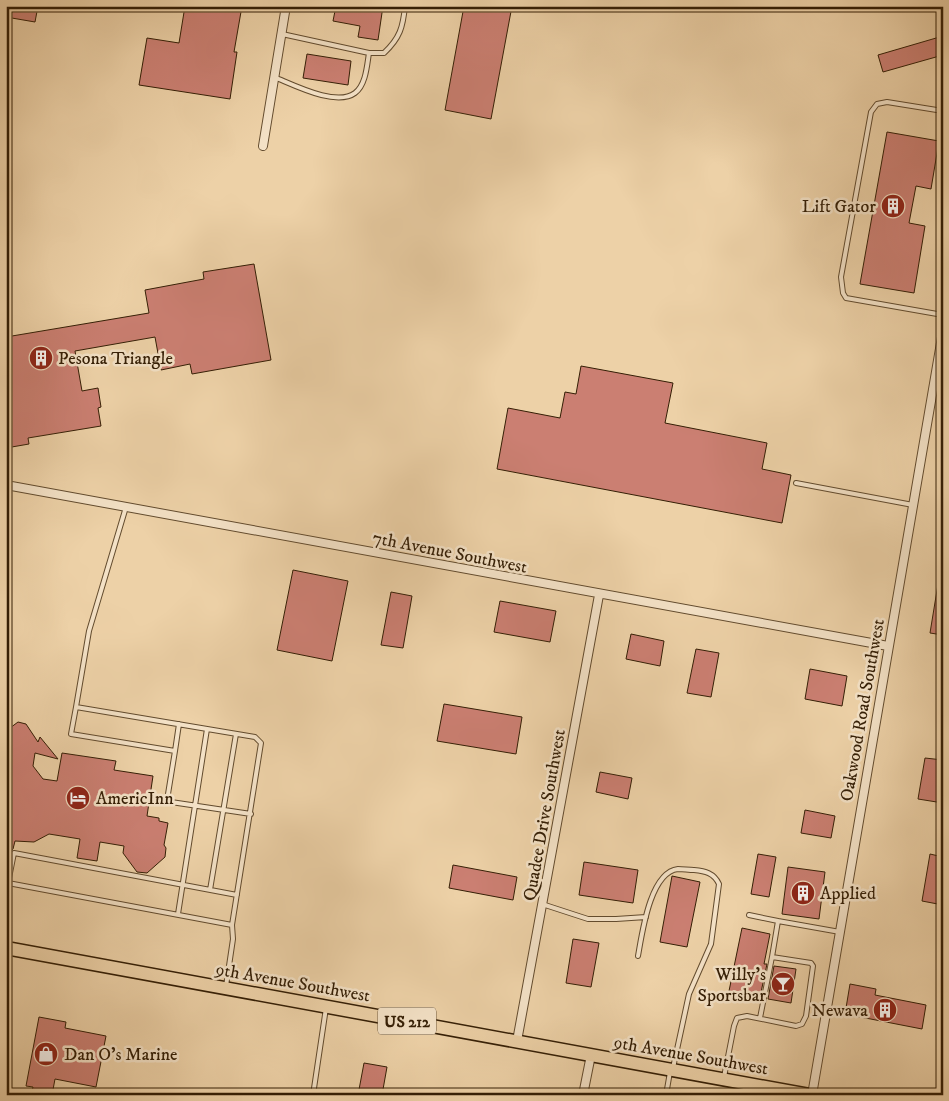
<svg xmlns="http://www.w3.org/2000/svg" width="949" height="1101" font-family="'IM FELL DW Pica',serif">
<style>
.building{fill:#cb7f72;stroke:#341e05}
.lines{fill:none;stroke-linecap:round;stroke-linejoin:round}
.service-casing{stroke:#624b2e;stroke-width:6}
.minor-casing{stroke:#624b2e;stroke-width:10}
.primary-casing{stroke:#341e05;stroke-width:15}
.service{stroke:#f3e1c6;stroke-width:4}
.minor{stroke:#f3e1c6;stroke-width:8}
.primary{stroke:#edd1a7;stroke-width:12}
.labels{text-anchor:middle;stroke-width:5;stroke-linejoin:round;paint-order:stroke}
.shield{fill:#f3e1c6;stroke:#6d583f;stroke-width:1}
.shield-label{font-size:16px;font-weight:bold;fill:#341e05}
.poi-label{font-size:18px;fill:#341e05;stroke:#f3e1c6;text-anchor:start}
.street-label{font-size:18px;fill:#341e05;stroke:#f3e1c6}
</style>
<rect width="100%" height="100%" fill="#edd1a7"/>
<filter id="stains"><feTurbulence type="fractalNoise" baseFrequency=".004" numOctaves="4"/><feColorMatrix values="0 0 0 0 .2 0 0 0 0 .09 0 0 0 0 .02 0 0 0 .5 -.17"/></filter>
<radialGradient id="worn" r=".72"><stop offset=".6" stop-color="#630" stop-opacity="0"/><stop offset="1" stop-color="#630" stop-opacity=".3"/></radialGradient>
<path class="building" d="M6,6H38L35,22L6,17Z
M185,6H242L234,52H237L230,99L139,85L147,38L179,43Z
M336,6H383L378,40L358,37L360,26L333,21Z
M464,6H512L491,119L445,110Z
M943,36V55L883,72L878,55Z
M307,54L351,61L348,85L303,78Z
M887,132L939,141L931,189L916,186L909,223L925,226L914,293L860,284Z
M254,264L271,360L192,374L190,364L161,370L155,337L75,351L82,391L98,388L101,407L98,408L101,426L28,438L29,444L6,448V337L149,313L145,290L204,279L203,272Z
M581,366L673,383L665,423L767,443L762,469L791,475L782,523L497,469L508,408L560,418L565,392L576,394Z
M293,570L348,581L332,661L277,650Z
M938,584L943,585V635L930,633Z
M391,592L412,596L403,648L381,645Z
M500,601L556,611L550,642L494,632Z
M631,634L664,641L660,666L626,659Z
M696,649L719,653L711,697L687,693Z
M810,669L847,676L842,706L805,699Z
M444,704L522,717L516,754L437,741Z
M18,722L26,724L38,742L40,737L58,759L35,753L33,766L43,779L57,781L62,753L116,761L114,770L153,776L147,816L159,818V821L168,823L164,845L166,848L165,857L147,873L137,872L123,853L124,846L100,842L97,861L77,858L80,839L49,834L34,842L15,841L13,849L10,852L8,865H6V727L10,728Z
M925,758L943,760V803L918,799Z
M600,772L632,778L628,799L596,792Z
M805,810L835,816L831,838L801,833Z
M758,854L776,857L769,897L751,894Z
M930,854L943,857V905L922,901Z
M584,862L638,870L633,903L579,895Z
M453,865L517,877L513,900L449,888Z
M788,867L825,872L819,919L782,914Z
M672,876L700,882L687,947L660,942Z
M742,928L770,934L764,964H767L760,997L729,991Z
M573,939L599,943L591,987L566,983Z
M774,966L796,969L791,1003L768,999Z
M850,984L876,989L875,995L926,1005L922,1029L845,1014Z
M39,1017L66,1022L65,1028L106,1036L96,1087L55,1079L52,1095H31L33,1087L26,1086Z
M364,1063L387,1067L382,1095H358Z"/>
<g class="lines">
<g class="service-casing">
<path id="service" d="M282,34L369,53H384C400,38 403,27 405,6
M274,77C294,85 336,107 355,93C366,85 367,65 369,53
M943,111L887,102L877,104L871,112L841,277L843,293L846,298L943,315
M796,483L913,505
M126,507L89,631L76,707L255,737L261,743L232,925
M76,707L71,734L175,751L168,794V800L171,802L251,814
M175,751L179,724
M6,882L8,883L6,891
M210,890L236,734
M542,904L588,919H616L646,917
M178,914L207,729
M749,915L778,921
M638,956C642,934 650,872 678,869C683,869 689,870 694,870C705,871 714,873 719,884L711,944L689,994L673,1068
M226,986L233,939L232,925L8,883L14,853L237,895
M760,1018L772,957
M724,1077L734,1026L737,1018L747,1016L796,1026L802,1024L806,1016L813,966L811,963L772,957L778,921L840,932
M313,1095L326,1008
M666,1095L670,1072"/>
</g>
<g class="minor-casing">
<path id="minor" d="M263,146L286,6
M6,485L888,646
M517,1041L599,595
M583,1095L591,1055
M812,1095L943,331"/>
</g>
<g class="primary-casing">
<path id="primary" d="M6,948L809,1095"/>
</g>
<use href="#service" class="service"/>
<use href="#minor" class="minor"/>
<use href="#primary" class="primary"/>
</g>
<defs>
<g id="building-disc" transform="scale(1.25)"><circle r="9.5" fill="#8f2418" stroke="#f3e1c6"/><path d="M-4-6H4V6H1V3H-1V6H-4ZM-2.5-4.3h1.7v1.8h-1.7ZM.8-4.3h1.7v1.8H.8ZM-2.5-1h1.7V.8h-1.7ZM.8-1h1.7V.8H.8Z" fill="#fff"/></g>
<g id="hotel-disc" transform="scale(1.25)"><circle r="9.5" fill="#8f2418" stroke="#f3e1c6"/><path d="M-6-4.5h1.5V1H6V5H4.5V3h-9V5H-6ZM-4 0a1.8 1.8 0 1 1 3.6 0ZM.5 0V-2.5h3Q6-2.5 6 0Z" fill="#fff"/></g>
<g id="bar-disc" transform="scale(1.25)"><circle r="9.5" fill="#8f2418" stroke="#f3e1c6"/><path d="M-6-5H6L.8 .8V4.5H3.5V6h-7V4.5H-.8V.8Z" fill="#fff"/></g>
<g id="shop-disc" transform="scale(1.25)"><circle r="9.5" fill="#8f2418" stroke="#f3e1c6"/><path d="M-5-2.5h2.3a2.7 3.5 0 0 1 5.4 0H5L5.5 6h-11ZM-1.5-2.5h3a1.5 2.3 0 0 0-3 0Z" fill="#fff"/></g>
</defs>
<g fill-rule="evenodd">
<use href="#building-disc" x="893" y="206"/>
<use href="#building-disc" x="41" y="358"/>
<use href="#hotel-disc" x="78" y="798"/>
<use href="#building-disc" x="803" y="893"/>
<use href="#bar-disc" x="783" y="984"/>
<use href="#building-disc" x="885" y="1010"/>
<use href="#shop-disc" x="46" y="1054"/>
</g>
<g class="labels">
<rect class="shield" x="378" y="1007.5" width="58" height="27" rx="4"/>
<g class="shield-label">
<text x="407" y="1027">US 212</text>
</g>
<g class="poi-label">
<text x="876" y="212" text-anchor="end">Lift Gator</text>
<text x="58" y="364">Pesona Triangle</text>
<text x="96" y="804">AmericInn</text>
<text x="820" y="899">Applied</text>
<text x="766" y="980" text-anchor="end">Willy's<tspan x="766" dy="21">Sportsbar</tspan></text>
<text x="868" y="1016" text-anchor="end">Newava</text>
<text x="64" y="1060">Dan O's Marine</text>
</g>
<g class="street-label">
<text transform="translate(450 552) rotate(11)" y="6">7th Avenue Southwest</text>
<text transform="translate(862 710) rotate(-80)" y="6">Oakwood Road Southwest</text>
<text transform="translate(544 815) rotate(-80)" y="6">Quadee Drive Southwest</text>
<text transform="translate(293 982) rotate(10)" y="6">9th Avenue Southwest</text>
<text transform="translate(691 1055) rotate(10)" y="6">9th Avenue Southwest</text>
</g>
</g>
<rect width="949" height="1101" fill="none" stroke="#edd1a7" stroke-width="25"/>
<rect x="8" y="8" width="934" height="1086" fill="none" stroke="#341e05" stroke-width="2.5"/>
<rect x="12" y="12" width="924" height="1076" fill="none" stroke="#341e05"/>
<rect width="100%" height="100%" filter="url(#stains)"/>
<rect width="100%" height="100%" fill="url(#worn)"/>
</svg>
